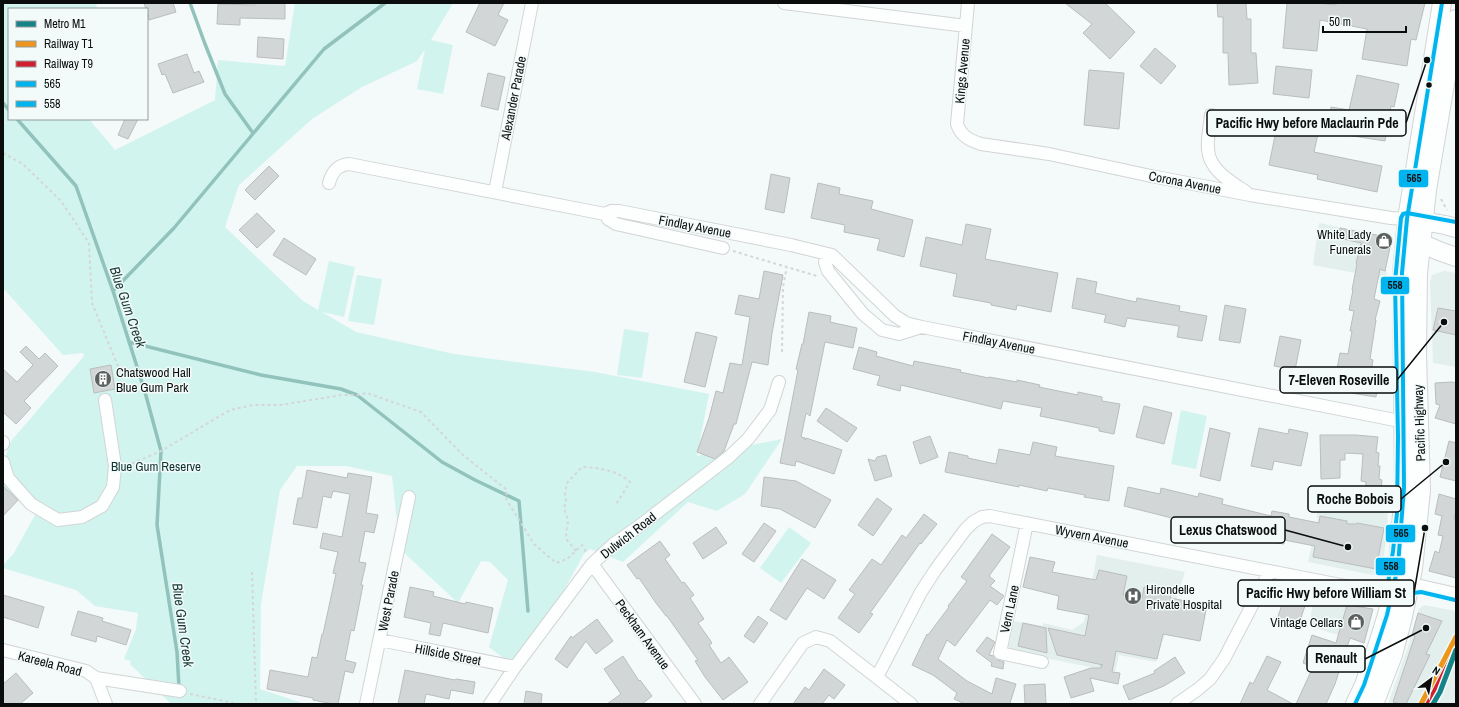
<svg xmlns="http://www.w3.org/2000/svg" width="1459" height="707" font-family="'Archivo Narrow',sans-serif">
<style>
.built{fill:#e2efed}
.green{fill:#d2f4ef}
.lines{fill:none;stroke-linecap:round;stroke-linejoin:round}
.stream{stroke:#91c2bb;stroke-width:3.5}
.building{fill:#d2d6d6;stroke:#babdbd}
.minor-casing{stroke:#d2d5d5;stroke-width:14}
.highway-casing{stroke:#d2d5d5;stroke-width:20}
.path{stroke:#d5d6d6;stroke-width:2;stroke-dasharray:3 3;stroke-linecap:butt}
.minor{stroke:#fdfefe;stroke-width:12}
.highway{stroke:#fdfefe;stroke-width:18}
.bus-1-casing{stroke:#f2fbfa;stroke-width:7}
.bus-2-casing{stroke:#f2fbfa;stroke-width:7}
.bus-1{stroke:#00b5ef;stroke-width:4}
.bus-2{stroke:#00b5ef;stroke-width:4}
.rail-1-casing{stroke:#f2fbfa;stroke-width:8}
.rail-2-casing{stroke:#f2fbfa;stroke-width:8}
.rail-1{stroke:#ed961b;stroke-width:5}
.rail-2{stroke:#d11f2f;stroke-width:5}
.metro-1-casing{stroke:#f2fbfa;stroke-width:8}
.metro-1{stroke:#168388;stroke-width:5}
.bus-dot{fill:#0a0d0c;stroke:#f2fbfa;stroke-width:1.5}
.labels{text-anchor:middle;stroke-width:3;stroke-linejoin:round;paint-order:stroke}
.street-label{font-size:13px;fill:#0a0d0c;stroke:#f2fbfa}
.poi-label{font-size:13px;fill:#0a0d0c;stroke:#f2fbfa;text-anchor:end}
.park-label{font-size:13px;fill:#10332f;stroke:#f2fbfa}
.water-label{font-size:14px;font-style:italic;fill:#183a36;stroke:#f2fbfa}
.leader{fill:none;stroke:#0a0d0c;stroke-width:1.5}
.callout-dot{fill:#0a0d0c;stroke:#f2fbfa;stroke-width:1.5}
.callout{fill:#f2fbfa;stroke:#0a0d0c;stroke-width:1.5}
.callout-label{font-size:14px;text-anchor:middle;font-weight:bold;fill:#0a0d0c}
.line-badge{stroke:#f2fbfa;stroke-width:1.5}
.pale-badge-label{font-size:11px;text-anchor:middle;font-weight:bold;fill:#111}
</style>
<rect width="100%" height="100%" fill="#f4f9f9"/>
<path class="built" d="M1319,223L1392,238L1386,268L1387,279L1313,265Z
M1444,271L1456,273V367L1433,363L1430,282L1432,275Z
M1317,494L1388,508L1387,532L1382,569L1379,575H1373L1308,562L1318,518H1317Z
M1097,555L1185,572L1156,662L1119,655L1115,672L1010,651L1009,646L1014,621L1043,626V623L1072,630L1084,622Z
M1314,598L1373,609L1364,643L1309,626Z
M1424,605L1456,611V704H1388L1409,644L1419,609Z"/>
<path class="green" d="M3,3H96L97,9H9V119H89L115,150L215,100L218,60L285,66L295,3H453L431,40L453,45L443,94L417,89L425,49L417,61L362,87L312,119L239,185L225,227L303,301L318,310L329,261L355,267L344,317L322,312L356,332L454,354L595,372L709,394L697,456L782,439L745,494L717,511L688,502L623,562L590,549L584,554L519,670L489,647L508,580L490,562L481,561L458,603L400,549L392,476L346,466H297L280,490L261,604L260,689L305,704H171L130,664L131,661L124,659L136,629L138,613L95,606L76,590L3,568V565L14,553L35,515L3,487V463L11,441L84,356L83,353L63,355L3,288Z
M357,275L382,279L374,325L348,321Z
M624,329L649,333L642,378L617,375Z
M1181,410L1207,416L1196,469L1171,464Z
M789,527L811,543L781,583L760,568Z"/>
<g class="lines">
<path class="stream" d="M190,3L205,44L225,94L253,133
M3,103L9,110
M17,119L76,186L113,291L145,392L161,451L157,525L177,652L179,688
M113,291L174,228L324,49L385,3
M129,342L261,375L341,389L357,395L442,462L475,480L519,501L528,611"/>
</g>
<path class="building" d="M144,3H173L176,12L149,20L147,9H146Z
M255,3H285V19L240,18V25L217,24L218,4L255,5Z
M480,3H504L498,15L508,20L495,46L466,32Z
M1065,3H1105L1135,32L1110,59L1083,33L1092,24Z
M1217,3H1246L1247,19H1251V53H1256L1258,83L1229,85L1228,53H1223V17H1218Z
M1287,3H1317L1336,5V3H1425L1416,40L1411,39L1407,66L1362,59L1367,29L1320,20L1317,51L1283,48Z
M258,37L284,39L283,59L257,57Z
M1155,48L1176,66L1161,84L1140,66Z
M187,54L194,73L199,71L204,82L173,93L165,74L162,75L158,64Z
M1276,66L1312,70L1309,98L1273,94Z
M1089,70L1124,73L1119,129L1084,125Z
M488,73L505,77L498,110L481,106Z
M1357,75L1399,84L1394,107L1391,106L1385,141L1327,132L1331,107L1349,110Z
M125,119H138L128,139L118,135Z
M1277,126L1318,134L1314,152L1382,166L1377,192L1317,179L1318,175L1269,165Z
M269,166L279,176L255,200L245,190Z
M771,174L790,178L784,213L765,209Z
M818,183L840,188L839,194L873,201L871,209L913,220L904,257L877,250L880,239L844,232L845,225L811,218Z
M257,213L275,231L257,248L239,230Z
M966,224L991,229L985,259L1058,273L1051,312L1017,305L1016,310L991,305V303L953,296L957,274L920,266L926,237L962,245Z
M1340,228L1392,238L1385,271L1380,269L1374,299L1380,301L1375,320H1376L1370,359L1373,360L1370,379L1378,381L1376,397L1351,393L1354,373L1337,369L1340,353L1348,354L1352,331H1350L1354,311L1349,310L1353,290H1352L1357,264L1356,263L1361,243L1339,238Z
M284,238L316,259L306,275L273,255Z
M764,271L783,275L772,333L768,365L752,362L736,424H734L724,451L715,459L697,452L709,418L716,391L723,393L730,363L742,365L750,317L735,314L739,295L759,299Z
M1077,278L1097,282L1095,293L1136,302L1137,298L1180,306L1179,311L1207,316L1202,341L1177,337L1179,326L1127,318L1125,327L1104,322L1106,315L1072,308Z
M1225,305L1246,309L1240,343L1219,340Z
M1438,308L1456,311V335L1433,330Z
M809,312L831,316L830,322L857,328L853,348L825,342L810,416L806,413L801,437L805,438V440L806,438L842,450L834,474L796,461L795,466L780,463L798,370L796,369L802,344H803Z
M696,332L717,337L705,387L684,382Z
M1280,336L1301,340L1295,370L1274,366Z
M26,346L39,359L45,353L58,366L24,401L31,408L16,424L3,412V369L17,382L33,365L20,352Z
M859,347L877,352L876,356L913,366L914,361L961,370L960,372L989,378V377L1017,382V380L1040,385L1039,387L1078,395V392L1102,397V401L1120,404L1114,434L1099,431V428L1040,416L1042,408L1003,401L1001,409L901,385L900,391L877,385L880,376L853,369Z
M111,365L115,389L94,393L90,369Z
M1452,382L1456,383V424L1435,418L1440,405L1436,404L1435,383Z
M1144,406L1172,413L1164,444L1136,437Z
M826,408L857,428L847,442L817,421Z
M1210,428L1230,433L1220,481L1200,476Z
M1259,428L1288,434L1289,429L1308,433L1301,466L1274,461L1272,470L1251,466Z
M1320,435H1356L1378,437L1376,452L1379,453L1378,466H1380L1379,479L1382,480L1380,497L1365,495L1366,482L1361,481L1363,454L1345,453V460H1340V478L1321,479Z
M930,436L938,457L920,464L913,442Z
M1449,441L1456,443V481L1440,477Z
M1033,442L1057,447L1055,456L1114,466L1109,501L1084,497L1085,495L1048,488L1047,491L1019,485V487L945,472L949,452L968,456V458L996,464L999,449L1030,455Z
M886,455L892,476L875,481L868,459L875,461L877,457Z
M307,470L347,478L348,473L372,477L366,513L378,515L374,533L365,531L359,562L366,563L361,585H363L354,631L351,630L345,660L356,663L353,673L345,671L338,704H333L313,700V698L267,689L270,670L308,677L312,657L317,658L322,634H323L336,574L333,573L338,552L320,548L323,533L342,537L350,494L333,491L331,498L323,496L317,528L293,524L298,498H302Z
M764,477L796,481L831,500L815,528L780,509L761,506Z
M3,486L18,500L3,516Z
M1128,487L1160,494L1161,488L1198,497L1199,493L1223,499L1222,504L1271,516L1272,511L1289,514V517L1319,523L1320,516L1347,521V524H1357V523L1384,528L1376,569L1313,557L1315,546L1284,540V544L1266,541V539L1181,517L1180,520L1124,506Z
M1439,494L1456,499V511L1454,519H1456V578L1429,571L1435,551L1439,553L1443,536L1438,535L1442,516L1435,514Z
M877,498L892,509L873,536L858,525Z
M924,514L937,524L921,544L920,543L870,613L873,614L859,633L838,618L855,594L849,590L872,559L881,565L902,535L906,538Z
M764,523L776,531L754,562L742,554Z
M716,527L727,543L703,559L693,543Z
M992,534L1010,547L989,576L995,581L990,586L1004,596L997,605L990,600L955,646L947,640L938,659L967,681L992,694L996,678L1016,684L1010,703L1012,704H965L954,699L957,693L933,675L912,665L927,634L928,635L949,607L948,606L967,581L961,577Z
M660,541L670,555L665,559L682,583L684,582L694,595L690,598L704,619L698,623L712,643L709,645L721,663L729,657L748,682L723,700L705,677L695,661L698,660L667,616H666L656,603L639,578L637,579L627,565Z
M1030,557L1055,562L1052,572L1096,580L1099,570L1127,576L1123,595L1142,598L1144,587L1171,593L1170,598L1207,605L1200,641L1163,634L1157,659L1116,651L1112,672L1120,673L1118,684L1090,678L1094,691L1071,698L1064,677L1091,668H1101V665H1103L1057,655L1048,628L1085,636L1089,615L1057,609L1059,596L1023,587Z
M802,559L836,580L824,599L807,588L786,620L770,610Z
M410,587L434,592L433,596L465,604L466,602L493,608L488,633L443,623L440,636L429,634L431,623L404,617Z
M3,595L44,607L38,628L3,617Z
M1284,599L1305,606L1297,629L1276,622Z
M1347,605L1373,609L1364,643L1350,638L1335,684L1326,704H1296L1313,667L1303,663L1312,635L1336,643Z
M78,611L103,618L102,621L131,630L126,645L97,636L96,642L71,635Z
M1418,613L1442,621L1426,654L1430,655L1406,704H1401L1393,702L1415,636L1412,635Z
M758,616L768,623L754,643L744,636Z
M597,619L613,641L596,654L586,641L567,668L555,659L571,636L572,638Z
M1023,623L1046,628L1047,653L1018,646Z
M987,637L995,642L989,655L994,656L998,660L1004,662L1003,669L991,666L992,663L976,651Z
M623,656L639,681L640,680L652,696L642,704H607L621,694L604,669Z
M1267,656L1281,662L1267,690L1293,704H1240L1250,682L1253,684Z
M1175,657L1185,673L1164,686L1129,700L1123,686L1155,673L1154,671Z
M824,669L845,685L834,699L829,695L822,704H793L805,687L809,690Z
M405,670L455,680L456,679L475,682L473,694L451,690L449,699L426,694L424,704H398Z
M16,673L33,693L20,704H3V684Z
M1045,684L1046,704H1025L1024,685Z
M526,691L542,694L541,704H524Z"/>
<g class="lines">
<g class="minor-casing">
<path id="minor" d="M784,3L966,26
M968,3L957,124C961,136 969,140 981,144L1049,154L1151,176L1250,195L1391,218L1407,219
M1211,115C1210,126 1207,138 1208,149C1209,170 1231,182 1246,192
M329,183C332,172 337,165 349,164L605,214L611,211H619L791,245L832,255L895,316L906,323L922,327L1410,423
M495,192L532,3
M605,214L608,219L616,224L723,248
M832,255L825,262L828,271L863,314L882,330L899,334L921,327
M3,442V444
M3,462L8,478L31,504L58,520L82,517L102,506L113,487L115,466L105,400
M1027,523L1000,653L1042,662
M592,564L695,704
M380,640L515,667
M3,650L86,671L96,678L180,691
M877,677L921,592L936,569L965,530L973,522L982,517L990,516L1376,592L1421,586L1456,594
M96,678L106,704
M366,704L409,497
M490,704L515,667L592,564L615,543L638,527L729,457L748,439L770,410L779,382
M760,704L803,643L816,637L830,641L911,704
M1177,704L1197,690L1210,679L1224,659L1270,571"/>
</g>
<g class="highway-casing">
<path id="highway" d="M1412,219L1445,225L1456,228
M1416,233L1421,243L1439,251L1456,257
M1355,704L1364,685L1376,650L1387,615L1398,566L1404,488L1402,273L1407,219L1442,3
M1374,704L1393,655L1402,621L1413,569L1421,490L1417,354L1418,273L1427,190L1456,19"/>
</g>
<path class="path" d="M3,153L23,164L61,201L89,243L92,303L120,371L117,390L114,392
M1441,199L1447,210
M733,251L817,276
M782,352L783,287L787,266
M126,465L131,464L161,451L230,410L253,405H280L342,395H357L367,393L421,412L463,455L507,490L506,499L534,544L556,563L567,559L582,545L587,554
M576,551L567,540L566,534L568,521L564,508L566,502L565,493L567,483L582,467C601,468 616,470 630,482L615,506
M252,572L256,704
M1455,672L1456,673
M190,694L239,704"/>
<use href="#minor" class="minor"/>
<use href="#highway" class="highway"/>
<g class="bus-1-casing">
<path id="bus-1" d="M1355,704L1364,685L1387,615L1398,566L1404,488L1402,273L1407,219L1442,3"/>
</g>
<g class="bus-2-casing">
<path id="bus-2" d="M1455,600L1421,592L1392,596L1389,594L1387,590L1393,551L1397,513L1398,437L1395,282L1401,218L1403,214L1407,213L1456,222"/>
</g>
<use href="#bus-1" class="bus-1"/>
<use href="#bus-2" class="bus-2"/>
<g class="rail-1-casing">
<path id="rail-1" d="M1421,704L1456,637"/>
</g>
<g class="rail-2-casing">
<path id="rail-2" d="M1428,704L1456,650"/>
</g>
<use href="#rail-1" class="rail-1"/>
<use href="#rail-2" class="rail-2"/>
<g class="metro-1-casing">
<path id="metro-1" d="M1433,704L1440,692L1456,650"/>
</g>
<use href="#metro-1" class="metro-1"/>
</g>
<defs>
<g id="shop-disc" transform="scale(0.9)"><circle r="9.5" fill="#5c605f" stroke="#f2fbfa"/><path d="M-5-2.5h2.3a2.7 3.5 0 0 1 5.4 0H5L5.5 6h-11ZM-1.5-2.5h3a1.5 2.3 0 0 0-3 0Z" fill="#fff"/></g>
<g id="building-disc" transform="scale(0.9)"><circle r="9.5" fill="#5c605f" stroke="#f2fbfa"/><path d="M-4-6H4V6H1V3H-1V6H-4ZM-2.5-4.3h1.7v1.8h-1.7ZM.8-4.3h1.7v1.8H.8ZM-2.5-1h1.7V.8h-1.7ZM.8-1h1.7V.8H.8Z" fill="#fff"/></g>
<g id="hospital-disc" transform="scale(0.9)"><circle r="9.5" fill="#5c605f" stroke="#f2fbfa"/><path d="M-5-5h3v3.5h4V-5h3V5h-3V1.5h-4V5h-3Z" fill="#fff"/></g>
</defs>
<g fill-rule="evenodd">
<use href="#shop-disc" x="1384" y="241"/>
<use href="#building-disc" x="103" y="379"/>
<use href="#hospital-disc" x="1133" y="596"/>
<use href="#shop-disc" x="1356" y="622"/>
</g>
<circle class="bus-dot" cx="1429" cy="85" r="3.5"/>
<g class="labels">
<g class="street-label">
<text transform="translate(962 71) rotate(-85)" y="5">Kings Avenue</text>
<text transform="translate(513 98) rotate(-79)" y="5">Alexander Parade</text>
<text transform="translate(1185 182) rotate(11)" y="5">Corona Avenue</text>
<text transform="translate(695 226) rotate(11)" y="5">Findlay Avenue</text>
<text transform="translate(999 342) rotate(11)" y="5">Findlay Avenue</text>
<text transform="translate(1419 423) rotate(-92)" y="5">Pacific Highway</text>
<text transform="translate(628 535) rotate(-38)" y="5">Dulwich Road</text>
<text transform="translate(1092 536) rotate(11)" y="5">Wyvern Avenue</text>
<text transform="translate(388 601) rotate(-79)" y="5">West Parade</text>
<text transform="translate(1009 609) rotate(-78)" y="5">Vern Lane</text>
<text transform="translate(643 634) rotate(54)" y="5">Peckham Avenue</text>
<text transform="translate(448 654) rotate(11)" y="5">Hillside Street</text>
<text transform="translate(50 663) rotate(15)" y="5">Kareela Road</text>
</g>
<g class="poi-label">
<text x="1371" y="239">White Lady<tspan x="1371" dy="15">Funerals</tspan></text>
<text x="116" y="377" text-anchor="start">Chatswood Hall<tspan x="116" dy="15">Blue Gum Park</tspan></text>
<text x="1146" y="594" text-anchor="start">Hirondelle<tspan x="1146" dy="15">Private Hospital</tspan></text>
<text x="1343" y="627">Vintage Cellars</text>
</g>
<g class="park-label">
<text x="156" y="471">Blue Gum Reserve</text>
</g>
<g class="water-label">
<text transform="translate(128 307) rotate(71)" y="5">Blue Gum Creek</text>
<text transform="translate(183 625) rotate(82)" y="5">Blue Gum Creek</text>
</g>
</g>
<path class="leader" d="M1427 60L1406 123M1444 322L1397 380M1446 462L1401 499M1348 547L1285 530M1425 528L1414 593M1426 628L1365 659"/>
<g class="callout-dot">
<circle cx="1427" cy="60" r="4"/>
<circle cx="1444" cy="322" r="4"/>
<circle cx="1446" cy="462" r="4"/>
<circle cx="1348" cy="547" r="4"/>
<circle cx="1425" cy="528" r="4"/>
<circle cx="1426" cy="628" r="4"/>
</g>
<g class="callout">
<rect x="1207" y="110" width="199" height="26" rx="4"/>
<rect x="1280" y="367" width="117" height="26" rx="4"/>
<rect x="1308" y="486" width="93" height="26" rx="4"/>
<rect x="1171" y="517" width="114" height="26" rx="4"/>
<rect x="1238" y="580" width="176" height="26" rx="4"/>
<rect x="1307" y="646" width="58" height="26" rx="4"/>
</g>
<g class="callout-label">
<text x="1307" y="128">Pacific Hwy before Maclaurin Pde</text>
<text x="1339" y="385">7-Eleven Roseville</text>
<text x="1355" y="504">Roche Bobois</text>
<text x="1228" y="535">Lexus Chatswood</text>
<text x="1326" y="598">Pacific Hwy before William St</text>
<text x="1336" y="663">Renault</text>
</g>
<g class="line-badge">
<rect x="1398" y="169" width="31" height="19" rx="4" fill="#00b5ef"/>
<rect x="1380" y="276" width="30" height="19" rx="4" fill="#00b5ef"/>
<rect x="1385" y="524" width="31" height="19" rx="4" fill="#00b5ef"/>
<rect x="1375" y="557" width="31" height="19" rx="4" fill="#00b5ef"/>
</g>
<g class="pale-badge-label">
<text x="1414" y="182">565</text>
<text x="1395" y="289">558</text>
<text x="1401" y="537">565</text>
<text x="1391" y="570">558</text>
</g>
<rect width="1459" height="707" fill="none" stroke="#0a0d0c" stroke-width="8"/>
<rect x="8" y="8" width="140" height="112" fill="#f2fbfa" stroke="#959c9b"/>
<rect x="16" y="21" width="20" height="6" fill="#168388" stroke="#959c9b"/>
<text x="44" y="28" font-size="12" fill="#0a0d0c">Metro M1</text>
<rect x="16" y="41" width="20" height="6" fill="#ed961b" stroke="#959c9b"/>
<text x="44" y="48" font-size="12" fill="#0a0d0c">Railway T1</text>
<rect x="16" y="61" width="20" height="6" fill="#d11f2f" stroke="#959c9b"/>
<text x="44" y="68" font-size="12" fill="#0a0d0c">Railway T9</text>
<rect x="16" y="81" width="20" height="6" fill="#00b5ef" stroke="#959c9b"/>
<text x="44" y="88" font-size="12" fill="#0a0d0c">565</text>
<rect x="16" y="101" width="20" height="6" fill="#00b5ef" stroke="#959c9b"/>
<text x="44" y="108" font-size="12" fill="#0a0d0c">558</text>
<g transform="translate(1431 679) rotate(32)" stroke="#f2fbfa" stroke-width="3" paint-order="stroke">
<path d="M0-3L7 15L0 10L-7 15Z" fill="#0a0d0c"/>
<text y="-6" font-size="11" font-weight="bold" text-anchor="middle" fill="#0a0d0c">N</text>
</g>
<path d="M1323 26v6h83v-6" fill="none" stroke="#0a0d0c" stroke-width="2"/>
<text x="1329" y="26" font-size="12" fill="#0a0d0c" stroke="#f2fbfa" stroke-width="3" paint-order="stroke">50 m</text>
</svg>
